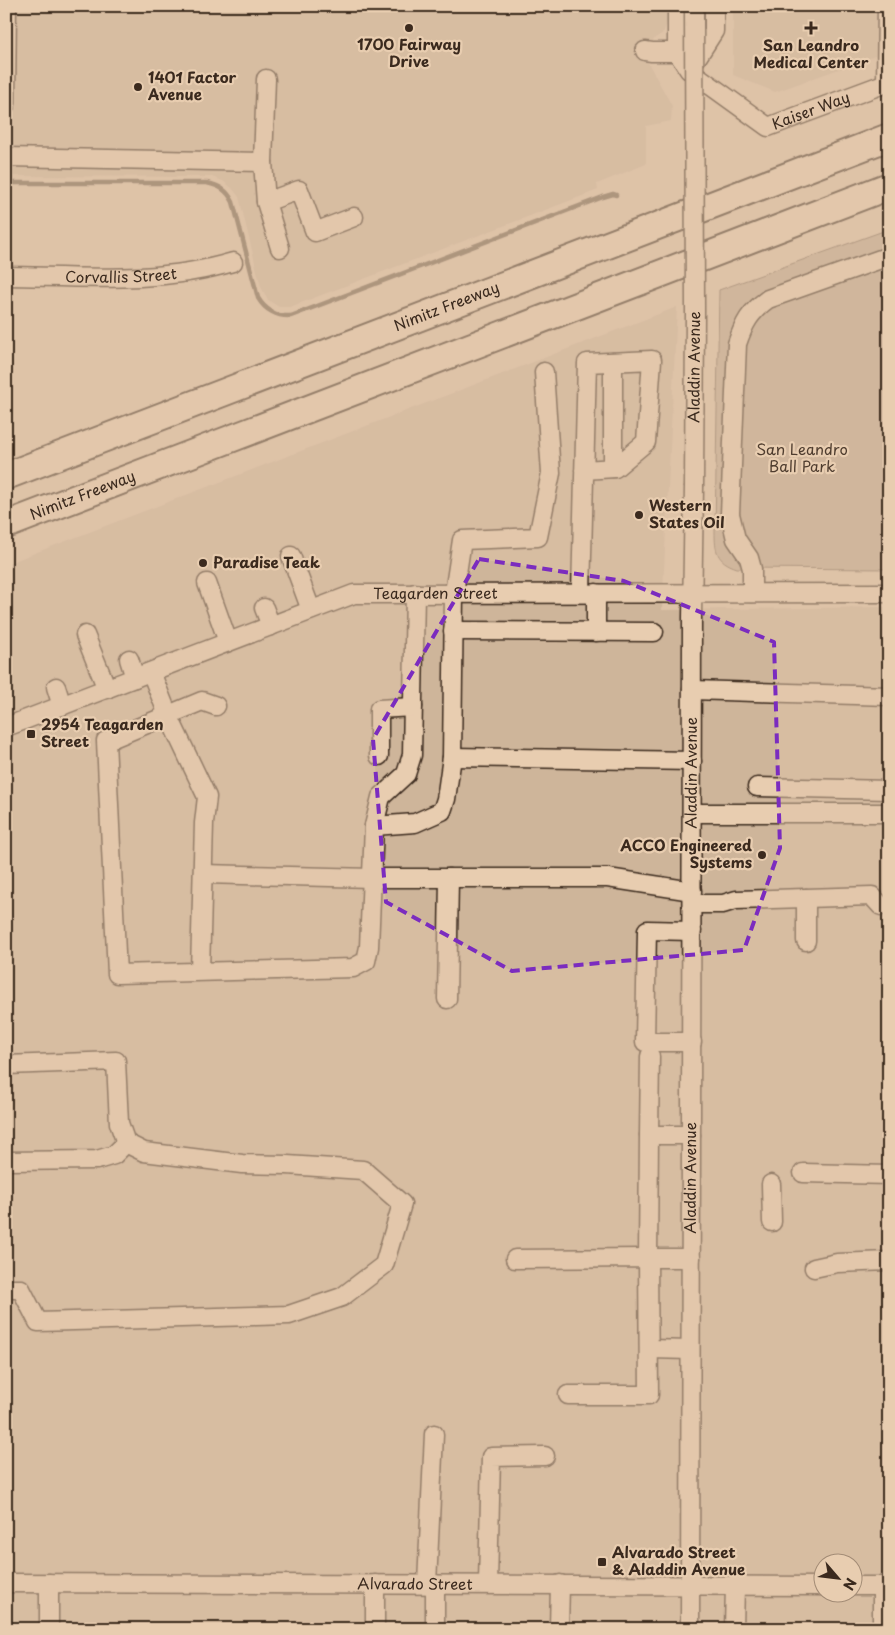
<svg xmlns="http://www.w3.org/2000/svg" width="895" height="1635" font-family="'Playpen Sans',sans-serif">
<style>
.built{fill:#ceb59a;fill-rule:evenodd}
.green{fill:#bfa78e;stroke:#7d6856}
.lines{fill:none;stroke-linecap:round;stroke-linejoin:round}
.stream{stroke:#725e4c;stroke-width:4.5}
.minor-casing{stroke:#3b2a1e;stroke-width:21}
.highway-casing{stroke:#3b2a1e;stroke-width:30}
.minor{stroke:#e8cdb0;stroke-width:18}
.highway{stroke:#e8cdb0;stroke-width:26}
.minor-bridge-casing{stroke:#3b2a1e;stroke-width:21;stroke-linecap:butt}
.minor-bridge{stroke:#e8cdb0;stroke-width:18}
.marked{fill:none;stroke:#7b2cbf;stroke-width:4;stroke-dasharray:10 6;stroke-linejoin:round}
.poi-dot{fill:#3b2a1e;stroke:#e8cdb0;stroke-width:2}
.labels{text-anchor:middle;stroke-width:4.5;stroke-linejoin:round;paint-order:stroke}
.poi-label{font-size:15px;font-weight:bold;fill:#3b2a1e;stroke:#e8cdb0;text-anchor:start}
.street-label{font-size:15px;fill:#3b2a1e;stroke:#e8cdb0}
.park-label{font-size:15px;fill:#4f3d2f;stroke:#e8cdb0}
</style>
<rect width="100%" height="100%" fill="#dec3a7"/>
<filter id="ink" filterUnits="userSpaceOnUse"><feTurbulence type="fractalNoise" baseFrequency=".02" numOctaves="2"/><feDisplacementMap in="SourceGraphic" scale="10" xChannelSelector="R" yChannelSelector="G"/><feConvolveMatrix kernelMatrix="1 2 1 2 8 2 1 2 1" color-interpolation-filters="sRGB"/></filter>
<g filter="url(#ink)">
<path class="built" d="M6,6H670L667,24L663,33L655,38L649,47L646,59L672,106L671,121L646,126V164L597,184L598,190L290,307H279L268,300L261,287L239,197L232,188L223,181L212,177L6,176Z
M733,6H889V51L775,92L733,75Z
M677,307L662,610L889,607V1629H6V564ZM822,1562H852V1592H822Z"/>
<path class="green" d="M889,229V569L737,568C716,561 715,551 715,531L719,290Z"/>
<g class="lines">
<path class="stream" d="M6,183H207C220,186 227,190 233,202L258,298C265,310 277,317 291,316L603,197L613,194L616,195"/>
<g class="minor-casing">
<g id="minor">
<path id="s1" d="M677,6V52L689,70L768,127L889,82"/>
<path d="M645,51L652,52H677"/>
<path d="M691,67L714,31V6"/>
<path d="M266,79L263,162L266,202L280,248"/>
<path d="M886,83L887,6"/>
<path d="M6,104L7,6"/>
<path d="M6,157L263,162"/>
<path d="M266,202L299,190L315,232L354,217"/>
<path id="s2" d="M6,276C82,277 160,284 233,262"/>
<path d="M613,468V362"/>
<path d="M291,556L311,610"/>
<path d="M207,583L228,642"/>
<path d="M581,593L587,363L652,360L646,442L615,468L584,470"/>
<path d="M752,593V569L749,558L736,539L730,514L737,344C744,323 750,312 768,299L889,256"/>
<path d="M264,608L271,626"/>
<path d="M453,631L654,632"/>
<path d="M596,632V593"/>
<path d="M85,635L107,689"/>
<path d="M129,659L135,678"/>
<path d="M151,672L168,715L207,797L204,823L200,971"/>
<path d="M56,687L62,706"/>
<path d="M692,690L889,696"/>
<path d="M216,706L202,701L106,741L117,974L353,968L366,961L369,947L374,826L381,797L406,774L412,755L415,593"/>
<path id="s3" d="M6,727L354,594L889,593"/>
<path d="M379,756V709L413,707"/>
<path d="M452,757L692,761"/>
<path d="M757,787L889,790"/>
<path d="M692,813H889"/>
<path d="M374,826L415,823L442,811L446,799L452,757L454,593L462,540L538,537L551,473L544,372"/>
<path d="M203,874L372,878H449L447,999"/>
<path d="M449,878H608L692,891"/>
<path d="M692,904H723L736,900L872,896L881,906"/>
<path d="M806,941V898"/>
<path d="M692,1042H645L647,930L692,931"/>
<path d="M650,1056L649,1135H691"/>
<path d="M6,1065L116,1061L119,1123L126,1143L144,1152L242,1164L287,1165L363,1170L402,1204L384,1265L342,1297L289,1315L38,1322L21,1289H6"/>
<path d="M649,1135L648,1258H691"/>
<path d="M6,1161L97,1160L114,1155L126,1143"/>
<path d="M803,1173L889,1175"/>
<path d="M771,1184L772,1222"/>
<path d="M515,1259L648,1258L649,1395H568"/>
<path d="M814,1268L837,1263L889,1261"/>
<path d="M650,1349L690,1350"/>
<path id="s4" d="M6,1583L822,1586"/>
<path d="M375,1584V1629"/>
<path d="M427,1584L434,1434"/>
<path d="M435,1584V1629"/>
<path d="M488,1584L491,1457L545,1456"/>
<path d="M852,1586H889"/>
<path d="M49,1629V1583"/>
<path d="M559,1629L560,1584"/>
<path id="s5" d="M690,1629L692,617L694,487"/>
<path d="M734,1629L735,1585"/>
<path d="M882,1629V1586"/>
</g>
</g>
<g class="highway-casing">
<g id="highway">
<path id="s6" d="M6,476L889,137"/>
<path id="s7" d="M6,525L889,186"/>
</g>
</g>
<use href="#minor" class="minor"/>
<use href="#highway" class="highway"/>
<g class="minor-bridge-casing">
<g id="minor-bridge">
<path id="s8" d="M694,487L695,311L694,6"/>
</g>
</g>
<use href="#minor-bridge" class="minor-bridge"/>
</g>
</g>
<path d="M0 0H895V1635H0ZM479,559L624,581L774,642L780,848L744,950L512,971L386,902L373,739Z" fill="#dec3a7" fill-opacity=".55" fill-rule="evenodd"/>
<path class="marked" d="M479,559L624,581L774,642L780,848L744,950L512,971L386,902L373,739Z"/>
<g class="poi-dot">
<circle cx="409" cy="28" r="5"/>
<path d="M808.5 20.5h5v5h5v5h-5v5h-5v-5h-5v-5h5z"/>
<circle cx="138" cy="87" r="5"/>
<circle cx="639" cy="515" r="5"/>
<circle cx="203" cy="563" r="5"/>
<rect x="26" y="729" width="10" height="10" rx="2.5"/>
<circle cx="762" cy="855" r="5"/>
<rect x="597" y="1557" width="10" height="10" rx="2.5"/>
</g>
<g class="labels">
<g class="poi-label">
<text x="409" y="50" text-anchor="middle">1700 Fairway<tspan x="409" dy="17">Drive</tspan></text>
<text x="811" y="51" text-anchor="middle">San Leandro<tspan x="811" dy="17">Medical Center</tspan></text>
<text x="148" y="83">1401 Factor<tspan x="148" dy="17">Avenue</tspan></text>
<text x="649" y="511">Western<tspan x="649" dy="17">States Oil</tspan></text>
<text x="213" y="568">Paradise Teak</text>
<text x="41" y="730">2954 Teagarden<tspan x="41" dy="17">Street</tspan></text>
<text x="752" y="851" text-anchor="end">ACCO Engineered<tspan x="752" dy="17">Systems</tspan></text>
<text x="612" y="1558">Alvarado Street<tspan x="612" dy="17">&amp; Aladdin Avenue</tspan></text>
</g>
<g class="street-label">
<text dy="5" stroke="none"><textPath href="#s1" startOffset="211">Kaiser Way</textPath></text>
<text dy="5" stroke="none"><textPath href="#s2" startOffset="115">Corvallis Street</textPath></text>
<text dy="5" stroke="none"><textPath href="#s6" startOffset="472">Nimitz Freeway</textPath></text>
<text dy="5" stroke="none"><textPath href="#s8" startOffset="120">Aladdin Avenue</textPath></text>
<text dy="5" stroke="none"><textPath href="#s7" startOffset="82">Nimitz Freeway</textPath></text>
<text dy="5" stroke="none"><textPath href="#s3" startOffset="454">Teagarden Street</textPath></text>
<text dy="5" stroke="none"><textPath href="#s5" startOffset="856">Aladdin Avenue</textPath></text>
<text dy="5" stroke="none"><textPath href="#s5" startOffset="451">Aladdin Avenue</textPath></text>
<text dy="5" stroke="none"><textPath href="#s4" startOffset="409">Alvarado Street</textPath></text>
</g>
<g class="park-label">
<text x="802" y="455">San Leandro<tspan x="802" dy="17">Ball Park</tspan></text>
</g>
</g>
<rect width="895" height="1635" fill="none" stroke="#e8cdb0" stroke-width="25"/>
<rect x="12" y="12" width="870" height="1610" fill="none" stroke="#3b2a1e" stroke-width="2" filter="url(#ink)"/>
<g transform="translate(838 1578) rotate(118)"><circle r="24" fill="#e8cdb0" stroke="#a38c76"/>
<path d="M0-4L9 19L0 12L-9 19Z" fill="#3b2a1e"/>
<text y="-8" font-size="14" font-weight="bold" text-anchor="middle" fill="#3b2a1e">N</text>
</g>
</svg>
